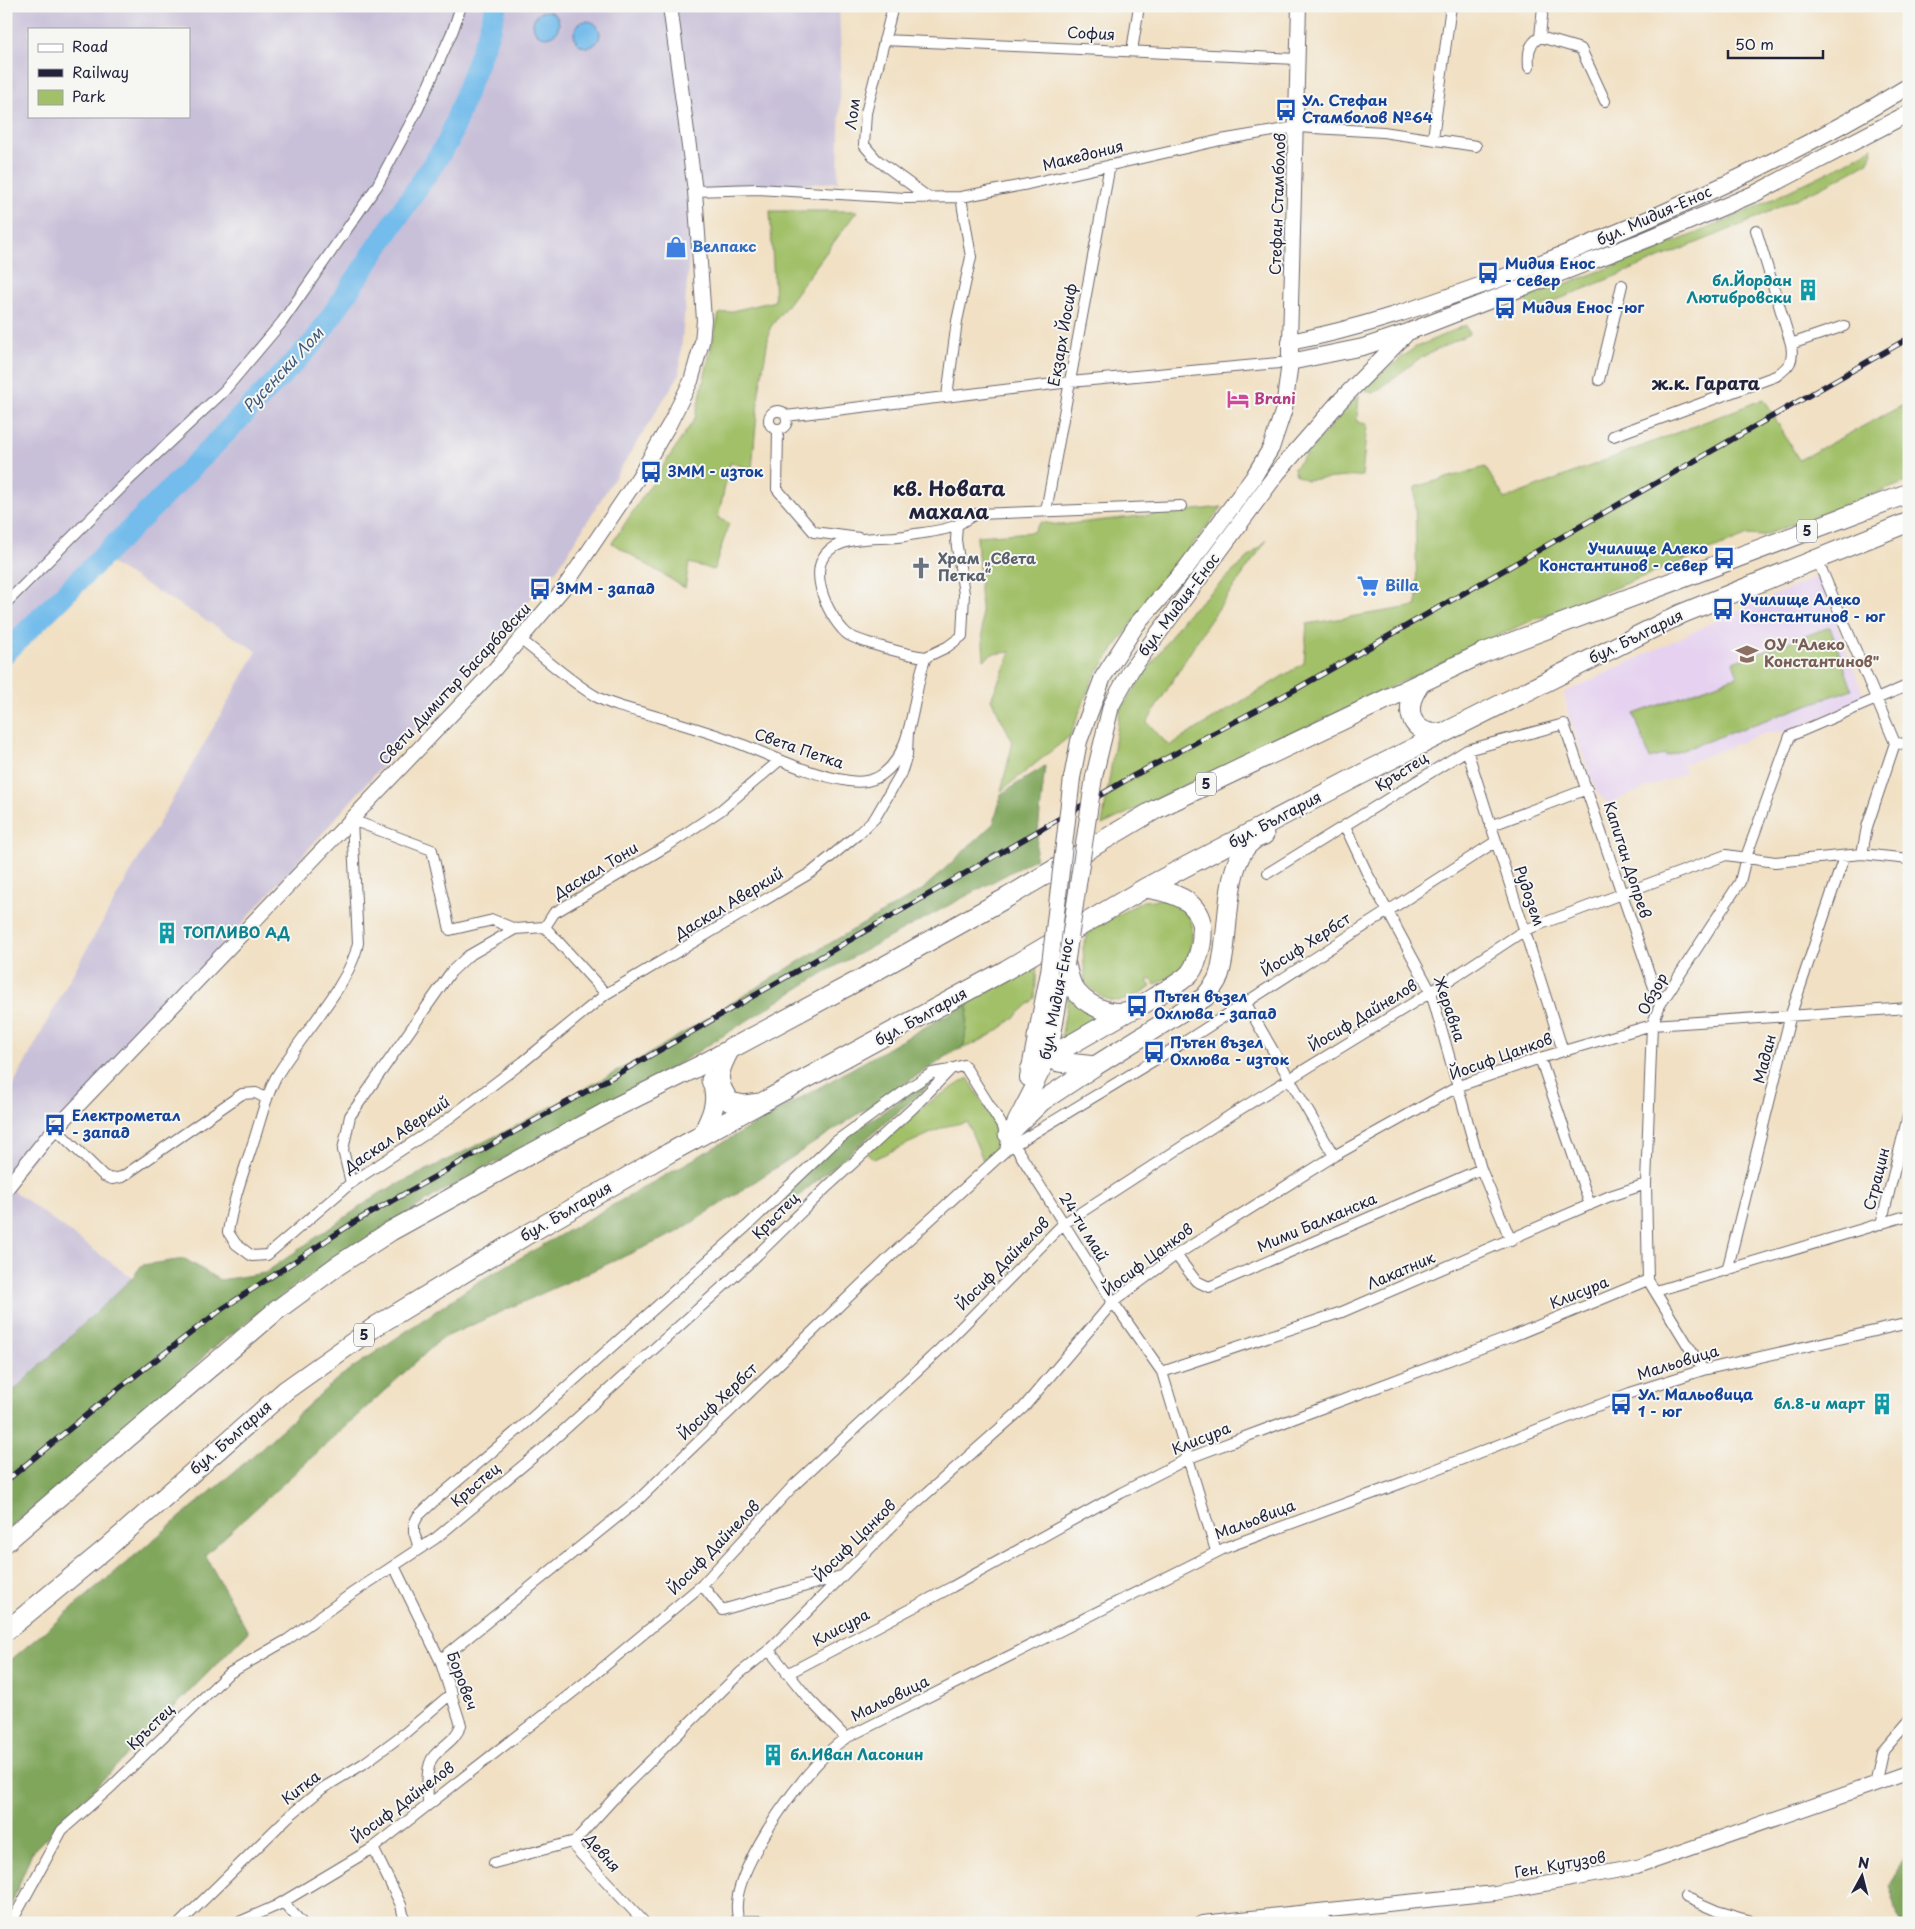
<svg xmlns="http://www.w3.org/2000/svg" width="1915" height="1929" font-family="'Playpen Sans',sans-serif">
<style>
.built{fill:#e6d2f0}
.industrial{fill:#c8bfd8;fill-rule:evenodd}
.green{fill:#a1c067;stroke:#627151}
.forest{fill:#80a65c;stroke:#51644c}
.water{fill:#73bceb;stroke:#4a6f93}
.lines{fill:none;stroke-linecap:round;stroke-linejoin:round}
.river{stroke:#73bceb;stroke-width:22}
.street-casing{stroke:#6a646b;stroke-width:12}
.secondary-casing{stroke:#6a646b;stroke-width:16}
.primary-casing{stroke:#6a646b;stroke-width:18}
.highway-casing{stroke:#6a646b;stroke-width:21}
.street{stroke:#fff;stroke-width:10}
.secondary{stroke:#fff;stroke-width:14}
.primary{stroke:#fff;stroke-width:16}
.highway{stroke:#fff;stroke-width:19}
.rail-casing{stroke:#22223b;stroke-width:5.5}
.rail{stroke:#f6f6f2;stroke-width:4;stroke-dasharray:11;stroke-linecap:butt}
.primary-bridge-casing{stroke:#6a646b;stroke-width:18;stroke-linecap:butt}
.primary-bridge{stroke:#fff;stroke-width:16}
.labels{text-anchor:middle;stroke-width:4;stroke-linejoin:round;paint-order:stroke}
.shield{fill:#f6f6f2;stroke:#626272;stroke-width:1}
.shield-label{font-size:14px;font-weight:bold;fill:#22223b}
.street-label{font-size:15px;fill:#22223b;stroke:#f6f6f2}
.transit-label{font-size:15px;font-weight:bold;fill:#164399;stroke:#f6f6f2;text-anchor:start}
.shop-label{font-size:15px;font-weight:bold;fill:#366cbe;stroke:#f6f6f2;text-anchor:start}
.culture-label{font-size:15px;font-weight:bold;fill:#0d838f;stroke:#f6f6f2;text-anchor:end}
.hotel-label{font-size:15px;font-weight:bold;fill:#b23c85;stroke:#f6f6f2;text-anchor:start}
.worship-label{font-size:15px;font-weight:bold;fill:#5b616d;stroke:#f6f6f2;text-anchor:start}
.education-label{font-size:15px;font-weight:bold;fill:#785e54;stroke:#f6f6f2;text-anchor:start}
.water-label{font-size:16px;font-style:italic;fill:#3e5879;stroke:#f6f6f2}
.quarter-label{font-size:18px;font-weight:bold;fill:#22223b;stroke:#f6f6f2}
.district-label{font-size:20px;font-weight:bold;fill:#22223b;stroke:#f6f6f2}
</style>
<rect width="100%" height="100%" fill="#f6f6f2"/>
<filter id="ink" filterUnits="userSpaceOnUse"><feTurbulence type="fractalNoise" baseFrequency=".02" numOctaves="2"/><feDisplacementMap in="SourceGraphic" scale="10" xChannelSelector="R" yChannelSelector="G"/><feConvolveMatrix kernelMatrix="1 2 1 2 8 2 1 2 1" color-interpolation-filters="sRGB"/></filter>
<filter id="wash" filterUnits="userSpaceOnUse"><feTurbulence type="fractalNoise" baseFrequency=".0096" numOctaves="4" result="noise"/><feDisplacementMap in="SourceGraphic" scale="20" xChannelSelector="R" yChannelSelector="G"/><feGaussianBlur stdDeviation="1.12" result="paint"/><feColorMatrix in="noise" values="0 0 0 0 0 0 0 0 0 0 0 0 0 0 0 0 0 1.4 0 .05"/><feComposite in="paint" operator="in"/></filter>
<g filter="url(#wash)">
<rect width="100%" height="100%" fill="#f1e0c3"/>
<path class="built" d="M1818,576L1865,698L1787,732H1768L1682,765L1685,773L1608,803L1597,793L1569,717L1564,693L1726,616Z"/>
<path class="industrial" d="M6,6H839L841,57L838,182L695,191L679,375L558,568L8,1187L132,1278L6,1398V1099L67,984L257,651L108,562L6,651ZM29,29H189V116H29Z"/>
<path class="green" d="M1872,147L1873,152L1867,163L1836,180L1743,224L1530,311L1525,299C1616,265 1708,232 1795,188C1821,175 1848,164 1872,147Z
M770,211H857L770,328L759,392L752,468L730,463L718,518L729,523L714,570L689,563L685,588L612,543L695,418L719,314L775,301Z
M1466,325L1469,334L1420,358L1374,393L1365,391L1366,385L1414,348Z
M1359,395L1357,422L1367,424L1362,476L1306,480L1296,475L1294,468Z
M1764,399L1799,460L1909,402V481L1762,536L1748,535L1521,625L1102,825L1120,710L1185,616L1267,540L1207,625L1147,722L1169,746L1304,663L1307,624L1417,606L1415,487L1485,467L1505,499Z
M1222,507L1140,612L1093,678L1070,736L1001,791L1013,742L991,699L1011,652L992,654L984,660L977,536L1033,532L1041,522L1060,525Z
M1830,627L1852,689L1666,756L1665,754L1650,759L1634,714L1738,676L1733,662Z
M1162,899C1172,902 1184,906 1189,915C1196,926 1191,959 1182,969C1176,975 1163,980 1155,985L1151,979L1147,981L1151,987C1123,1004 1109,1009 1085,982L1083,947L1090,930L1143,901Z
M1037,963L1035,998C1007,1025 990,1040 952,1052L964,1045L969,1002Z
M1069,992L1102,1015L1061,1040Z
M968,1078L1004,1137L1000,1148L983,1160L967,1122L947,1126L874,1159L859,1146Z"/>
<path class="forest" d="M1045,766L1035,859L823,973L670,1069L439,1193L297,1284L208,1352L193,1368L6,1533V1398L132,1278L142,1265L185,1259L220,1280L265,1273L380,1193L512,1128L649,1054L808,956L922,890L994,823L1001,794Z
M969,1002L964,1045L676,1233L441,1339L205,1555L248,1632L32,1852L6,1918V1664L247,1461L338,1378L478,1282Z
M937,1075L924,1090L788,1205L785,1191L846,1137Z
M1909,1852V1923H1901L1889,1885Z"/>
<path class="water" d="M533 24a13 13 0 1 1 26 0a13 13 0 1 1-26 0Z
M574 34a13 13 0 1 1 26 0a13 13 0 1 1-26 0Z"/>
<g class="lines">
<path class="river" d="M6,652L157,503L314,342L448,142L490,28L496,6"/>
</g>
</g>
<g filter="url(#ink)">
<g class="lines">
<g class="street-casing">
<path id="street" d="M893,6L866,113L864,145L876,159L929,198
M1540,37L1581,49L1605,101
M884,40L1297,59
M1132,51L1139,6
M1529,67C1528,53 1528,45 1540,37L1543,6
M1433,138L1451,6
M695,191L758,189L905,198L961,197L1028,184L1221,140L1297,127L1383,132L1476,146
M1791,344L1844,326
M1599,380L1622,285
M947,396L957,321L971,257L961,197
M769 420a9 9 0 1 1 18 0a9 9 0 1 1-18 0Z
M786,416L1070,382L1290,362
M778,430L777,489L814,532L859,538
M1613,436L1776,376C1790,366 1794,361 1791,344L1756,230
M1046,511L1110,165
M1817,559L1895,743L1867,827L1862,854
M6,603L132,477L224,391L282,322L377,186L418,109L453,30L461,6
M521,640C545,658 572,683 597,697C611,705 628,709 644,713C668,720 692,727 716,735C760,749 802,774 849,781C861,783 875,781 884,773C915,750 912,691 926,657C913,656 854,641 846,633C827,615 803,564 834,547C856,535 881,540 905,536C919,533 946,531 957,525C965,521 968,517 977,514L1181,506
M926,657L947,647L962,636L964,594L956,540L957,525
M1895,743L1909,744
M1467,750L1563,1051
M1345,826L1367,873L1431,992L1481,1169L1511,1241
M1490,826L1587,789
M1268,873L1467,750L1564,724L1660,1005
M545,927L606,994
M515,929L493,920L450,930L432,850L352,820L358,943C350,986 297,1039 275,1079C266,1097 261,1118 255,1137C245,1168 233,1199 228,1232L236,1244L252,1256L267,1255L351,1183L444,1122L523,1062L606,994L812,872L857,835L875,818L901,773L907,755L908,732
M1245,1002L1334,1156
M1540,1058L1590,1205
M56,1129L104,1176L112,1179L122,1177L242,1094L256,1093L267,1099
M1009,1148L1186,1041L1495,842
M351,1183L343,1150L350,1116L451,972L468,956L515,929L545,927L554,913L667,846L721,810L780,760
M1881,1224L1909,1112
M1176,1255L1196,1281L1209,1287L1481,1169
M1727,1271L1791,1014L1844,857
M1656,1291L1909,1215
M1703,1370L1648,1280L1646,1184L1652,1025L1660,1005L1740,882L1746,857L1790,736L1909,685
M1162,1372L1342,1312L1610,1196L1646,1184
M419,1548L414,1532V1524L418,1516L434,1501L526,1423L747,1226L835,1142L910,1087L932,1073L950,1070
M394,1566L440,1660L461,1725C455,1741 443,1745 433,1757C425,1768 428,1790 428,1803
M702,1585L722,1610L841,1576
M769,1650L807,1697L846,1738
M440,1660L637,1501L896,1251L1005,1151L1008,1134
M787,1674L952,1587L1121,1493L1189,1458L1513,1336L1648,1280
M1875,1784L1882,1752L1909,1721
M575,1841L626,1785L740,1673L769,1650L909,1509L1023,1408L1113,1302L1176,1255L1334,1156L1459,1086L1540,1058L1652,1025L1909,1008
M373,1848L401,1905L405,1923
M494,1863L575,1841L576,1849L645,1923
M1685,1897L1717,1911L1758,1923
M283,1902L302,1923
M1309,1912L1328,1923
M11,1923L62,1830L110,1788L228,1674L287,1640L351,1594L436,1538L543,1449L749,1263L828,1186L913,1108L951,1069L964,1065L1113,1302L1162,1372L1216,1551
M180,1923L288,1817L323,1788L363,1764L405,1733L452,1693
M237,1923L276,1906L373,1848L582,1685L702,1585L794,1485L937,1352L1063,1224L1234,1113L1431,992L1525,930L1726,855L1775,862L1862,854L1909,859
M739,1923C738,1917 736,1910 737,1904C738,1861 810,1760 846,1738L1227,1547L1404,1482L1630,1393L1703,1370L1909,1323"/>
</g>
<g class="secondary-casing">
<path id="secondary" d="M1290,342L1299,6
M6,1189L46,1139L494,670L563,589L638,478L669,425L691,381L702,342L704,320L695,191L670,6
M743,1923H762
M1202,1923L1495,1893L1637,1867L1909,1772"/>
</g>
<g class="primary-casing">
<path id="primary" d="M1290,362L1363,347L1408,332L1638,243L1756,193L1909,113
M1094,777L1111,706L1131,670L1278,472L1339,402L1405,335
M1072,778L1079,741L1103,677L1137,624L1186,568L1253,478L1271,448L1284,409L1290,362V342C1365,328 1435,302 1507,276C1646,224 1782,163 1909,86
M1028,1078L1049,972
M1016,1121L1049,1057L1065,965"/>
</g>
<g class="highway-casing">
<path id="highway" d="M1421,682C1417,689 1412,695 1411,703C1407,725 1425,737 1444,732
M1066,965C1068,972 1069,980 1073,987C1084,1005 1111,1018 1132,1010C1141,1006 1150,1000 1158,995C1169,988 1181,983 1190,973C1196,966 1199,954 1201,945C1208,904 1181,893 1145,888
M1037,1037L1042,1049L1049,1057L1059,1062L1095,1066L1205,997C1209,991 1215,985 1218,978C1231,944 1222,865 1251,842C1254,839 1260,837 1264,835
M731,1047C719,1070 713,1079 730,1102L744,1105L760,1103
M1030,1070L1049,1057L1127,1012
M1008,1134L1042,1101L1095,1066
M702,1135C711,1117 720,1100 711,1080
M6,1542L277,1310L337,1266L391,1231L612,1109L697,1067L863,978L1008,897L1156,809L1483,653L1909,493
M6,1631L109,1546L286,1390L376,1326L523,1237L669,1153L1006,970L1145,888L1360,775L1681,614L1909,522"/>
</g>
<use href="#street" class="street"/>
<use href="#secondary" class="secondary"/>
<use href="#primary" class="primary"/>
<use href="#highway" class="highway"/>
<g class="rail-casing">
<path id="rail" d="M6,1481L123,1385L222,1309L356,1221L674,1042L1133,776L1298,688L1909,338"/>
</g>
<use href="#rail" class="rail"/>
<g class="primary-bridge-casing">
<path id="primary-bridge" d="M1066,965L1094,777
M1049,972L1072,778"/>
</g>
<use href="#primary-bridge" class="primary-bridge"/>
</g>
</g>
<defs>
<g id="bus-bare" transform="scale(1.725)"><path d="M-5-6H5V4H4V6H2V4H-2V6H-4V4H-5ZM-3.5-4V0h7V-4ZM-3.5 1.2v1.5H-2V1.2ZM2 1.2v1.5H3.5V1.2Z" fill="#1a4fb4" stroke="#f6f6f2" stroke-width="2.5" paint-order="stroke"/></g>
<g id="shop-bare" transform="scale(1.725)"><path d="M-5-2.5h2.3a2.7 3.5 0 0 1 5.4 0H5L5.5 6h-11ZM-1.5-2.5h3a1.5 2.3 0 0 0-3 0Z" fill="#3f7fe0" stroke="#f6f6f2" stroke-width="2.5" paint-order="stroke"/></g>
<g id="building-bare" transform="scale(1.725)"><path d="M-4-6H4V6H1V3H-1V6H-4ZM-2.5-4.3h1.7v1.8h-1.7ZM.8-4.3h1.7v1.8H.8ZM-2.5-1h1.7V.8h-1.7ZM.8-1h1.7V.8H.8Z" fill="#0f9aa8" stroke="#f6f6f2" stroke-width="2.5" paint-order="stroke"/></g>
<g id="hotel-bare" transform="scale(1.725)"><path d="M-6-4.5h1.5V1H6V5H4.5V3h-9V5H-6ZM-4 0a1.8 1.8 0 1 1 3.6 0ZM.5 0V-2.5h3Q6-2.5 6 0Z" fill="#d1479c" stroke="#f6f6f2" stroke-width="2.5" paint-order="stroke"/></g>
<g id="church-bare" transform="scale(1.725)"><path d="M-1.2-6h2.4v3.5h3.3v2.4h-3.3V6h-2.4V-.1h-3.3v-2.4h3.3Z" fill="#6b7280" stroke="#f6f6f2" stroke-width="2.5" paint-order="stroke"/></g>
<g id="supermarket-bare" transform="scale(1.725)"><path d="M-6-5.5h2.5l.6 2H6L4.5 2H-2.5L-4.4-4H-6ZM-1.5 3.2a1.3 1.3 0 1 0 .1 0ZM3 3.2a1.3 1.3 0 1 0 .1 0Z" fill="#3f7fe0" stroke="#f6f6f2" stroke-width="2.5" paint-order="stroke"/></g>
<g id="school-bare" transform="scale(1.725)"><path d="M0-5L7-2L0 1L-7-2ZM-4 1L0 2.5L4 1V4Q0 6-4 4Z" fill="#8d6e63" stroke="#f6f6f2" stroke-width="2.5" paint-order="stroke"/></g>
</defs>
<g fill-rule="evenodd">
<use href="#bus-bare" x="1286" y="110"/>
<use href="#shop-bare" x="676" y="247"/>
<use href="#bus-bare" x="1488" y="273"/>
<use href="#building-bare" x="1808" y="290"/>
<use href="#bus-bare" x="1505" y="308"/>
<use href="#hotel-bare" x="1238" y="399"/>
<use href="#bus-bare" x="651" y="472"/>
<use href="#bus-bare" x="1724" y="558"/>
<use href="#church-bare" x="921" y="568"/>
<use href="#supermarket-bare" x="1368" y="586"/>
<use href="#bus-bare" x="540" y="589"/>
<use href="#bus-bare" x="1723" y="609"/>
<use href="#school-bare" x="1747" y="654"/>
<use href="#building-bare" x="167" y="933"/>
<use href="#bus-bare" x="1137" y="1006"/>
<use href="#bus-bare" x="1154" y="1052"/>
<use href="#bus-bare" x="55" y="1125"/>
<use href="#bus-bare" x="1621" y="1404"/>
<use href="#building-bare" x="1882" y="1404"/>
<use href="#building-bare" x="773" y="1755"/>
</g>
<g class="labels">
<g class="shield">
<rect x="1797" y="519.5" width="20" height="23" rx="4"/>
<rect x="1196" y="772.5" width="20" height="23" rx="4"/>
<rect x="354" y="1323.5" width="20" height="23" rx="4"/>
</g>
<g class="shield-label">
<text x="1807" y="536">5</text>
<text x="1206" y="789">5</text>
<text x="364" y="1340">5</text>
</g>
<g class="street-label">
<text transform="translate(1091 34) rotate(3)" y="5">София</text>
<text transform="translate(853 114) rotate(-82)" y="5">Лом</text>
<text transform="translate(1083 156) rotate(-14)" y="5">Македония</text>
<text transform="translate(1278 204) rotate(-88)" y="5">Стефан Стамболов</text>
<text transform="translate(1654 216) rotate(-24)" y="5">бул. Мидия-Енос</text>
<text transform="translate(1063 335) rotate(-80)" y="5">Екзарх Йосиф</text>
<text transform="translate(1179 605) rotate(-53)" y="5">бул. Мидия-Енос</text>
<text transform="translate(1636 637) rotate(-26)" y="5">бул. България</text>
<text transform="translate(455 684) rotate(-47)" y="5">Свети Димитър Басарбовски</text>
<text transform="translate(799 749) rotate(19)" y="5">Света Петка</text>
<text transform="translate(1402 772) rotate(-32)" y="5">Кръстец</text>
<text transform="translate(1275 820) rotate(-28)" y="5">бул. България</text>
<text transform="translate(1627 860) rotate(72)" y="5">Капитан Допрев</text>
<text transform="translate(596 871) rotate(-31)" y="5">Даскал Тони</text>
<text transform="translate(1529 896) rotate(71)" y="5">Рудозем</text>
<text transform="translate(729 904) rotate(-31)" y="5">Даскал Аверкий</text>
<text transform="translate(1306 945) rotate(-33)" y="5">Йосиф Хербст</text>
<text transform="translate(1653 994) rotate(-62)" y="5">Обзор</text>
<text transform="translate(1057 999) rotate(-79)" y="5">бул. Мидия-Енос</text>
<text transform="translate(1449 1009) rotate(71)" y="5">Жеравна</text>
<text transform="translate(1363 1016) rotate(-31)" y="5">Йосиф Дайнелов</text>
<text transform="translate(921 1017) rotate(-29)" y="5">бул. България</text>
<text transform="translate(1501 1057) rotate(-20)" y="5">Йосиф Цанков</text>
<text transform="translate(1765 1059) rotate(-76)" y="5">Мадан</text>
<text transform="translate(397 1135) rotate(-34)" y="5">Даскал Аверкий</text>
<text transform="translate(1877 1179) rotate(-76)" y="5">Страцин</text>
<text transform="translate(566 1212) rotate(-30)" y="5">бул. България</text>
<text transform="translate(776 1216) rotate(-45)" y="5">Кръстец</text>
<text transform="translate(1317 1223) rotate(-23)" y="5">Мими Балканска</text>
<text transform="translate(1083 1227) rotate(58)" y="5">24-ти май</text>
<text transform="translate(1148 1260) rotate(-37)" y="5">Йосиф Цанков</text>
<text transform="translate(1003 1264) rotate(-45)" y="5">Йосиф Дайнелов</text>
<text transform="translate(1401 1271) rotate(-23)" y="5">Лакатник</text>
<text transform="translate(1579 1293) rotate(-22)" y="5">Клисура</text>
<text transform="translate(1678 1363) rotate(-17)" y="5">Мальовица</text>
<text transform="translate(718 1402) rotate(-44)" y="5">Йосиф Хербст</text>
<text transform="translate(231 1438) rotate(-41)" y="5">бул. България</text>
<text transform="translate(1201 1439) rotate(-22)" y="5">Клисура</text>
<text transform="translate(476 1485) rotate(-40)" y="5">Кръстец</text>
<text transform="translate(1255 1520) rotate(-21)" y="5">Мальовица</text>
<text transform="translate(855 1541) rotate(-45)" y="5">Йосиф Цанков</text>
<text transform="translate(714 1548) rotate(-46)" y="5">Йосиф Дайнелов</text>
<text transform="translate(841 1628) rotate(-28)" y="5">Клисура</text>
<text transform="translate(462 1681) rotate(70)" y="5">Боровеч</text>
<text transform="translate(890 1699) rotate(-26)" y="5">Мальовица</text>
<text transform="translate(151 1727) rotate(-44)" y="5">Кръстец</text>
<text transform="translate(301 1788) rotate(-38)" y="5">Китка</text>
<text transform="translate(403 1803) rotate(-37)" y="5">Йосиф Дайнелов</text>
<text transform="translate(602 1853) rotate(49)" y="5">Девня</text>
<text transform="translate(1560 1865) rotate(-10)" y="5">Ген. Кутузов</text>
</g>
<g class="transit-label">
<text x="1302" y="106">Ул. Стефан<tspan x="1302" dy="17">Стамболов №64</tspan></text>
<text x="1505" y="269">Мидия Енос<tspan x="1505" dy="17">- север</tspan></text>
<text x="1522" y="313">Мидия Енос -юг</text>
<text x="668" y="477">ЗММ - изток</text>
<text x="1708" y="554" text-anchor="end">Училище Алеко<tspan x="1708" dy="17">Константинов - север</tspan></text>
<text x="556" y="594">ЗММ - запад</text>
<text x="1740" y="605">Училище Алеко<tspan x="1740" dy="17">Константинов - юг</tspan></text>
<text x="1154" y="1002">Пътен възел<tspan x="1154" dy="17">Охлюва - запад</tspan></text>
<text x="1170" y="1048">Пътен възел<tspan x="1170" dy="17">Охлюва - изток</tspan></text>
<text x="72" y="1121">Електрометал<tspan x="72" dy="17">- запад</tspan></text>
<text x="1638" y="1400">Ул. Мальовица<tspan x="1638" dy="17">1 - юг</tspan></text>
</g>
<g class="shop-label">
<text x="692" y="252">Велпакс</text>
<text x="1385" y="591">Billa</text>
</g>
<g class="culture-label">
<text x="1792" y="286">бл.Йордан<tspan x="1792" dy="17">Лютибровски</tspan></text>
<text x="183" y="938" text-anchor="start">ТОПЛИВО АД</text>
<text x="1865" y="1409">бл.8-и март</text>
<text x="790" y="1760" text-anchor="start">бл.Иван Ласонин</text>
</g>
<g class="hotel-label">
<text x="1254" y="404">Brani</text>
</g>
<g class="worship-label">
<text x="938" y="564">Храм „Света<tspan x="938" dy="17">Петка“</tspan></text>
</g>
<g class="education-label">
<text x="1764" y="650">ОУ "Алеко<tspan x="1764" dy="17">Константинов"</tspan></text>
</g>
<g class="water-label">
<text transform="translate(283 370) rotate(-47)" y="6">Русенски Лом</text>
</g>
<g class="quarter-label">
<text x="1706" y="390">ж.к. Гарата</text>
</g>
<g class="district-label">
<text x="949" y="496">кв. Новата<tspan x="949" dy="23">махала</tspan></text>
</g>
</g>
<rect width="1915" height="1929" fill="none" stroke="#f6f6f2" stroke-width="25"/>
<rect x="28" y="28" width="162" height="90" fill="#f6f6f2" stroke="#a1a1a9"/>
<rect x="38" y="44" width="25" height="8" fill="#ffffff" stroke="#a1a1a9"/>
<text x="72" y="52" font-size="15" fill="#22223b">Road</text>
<rect x="38" y="69" width="25" height="8" fill="#22223b" stroke="#a1a1a9"/>
<text x="72" y="78" font-size="15" fill="#22223b">Railway</text>
<rect x="38" y="90" width="25" height="15" fill="#a1c067" stroke="#a1a1a9"/>
<text x="72" y="102" font-size="15" fill="#22223b">Park</text>
<g transform="translate(1862 1876) rotate(7)" stroke="#f6f6f2" stroke-width="4" paint-order="stroke">
<path d="M0-4L9 19L0 12L-9 19Z" fill="#22223b"/>
<text y="-8" font-size="14" font-weight="bold" text-anchor="middle" fill="#22223b">N</text>
</g>
<path d="M1728 50v8h95v-8" fill="none" stroke="#22223b" stroke-width="2.5"/>
<text x="1735" y="50" font-size="15" fill="#22223b" stroke="#f6f6f2" stroke-width="4" paint-order="stroke">50 m</text>
</svg>
